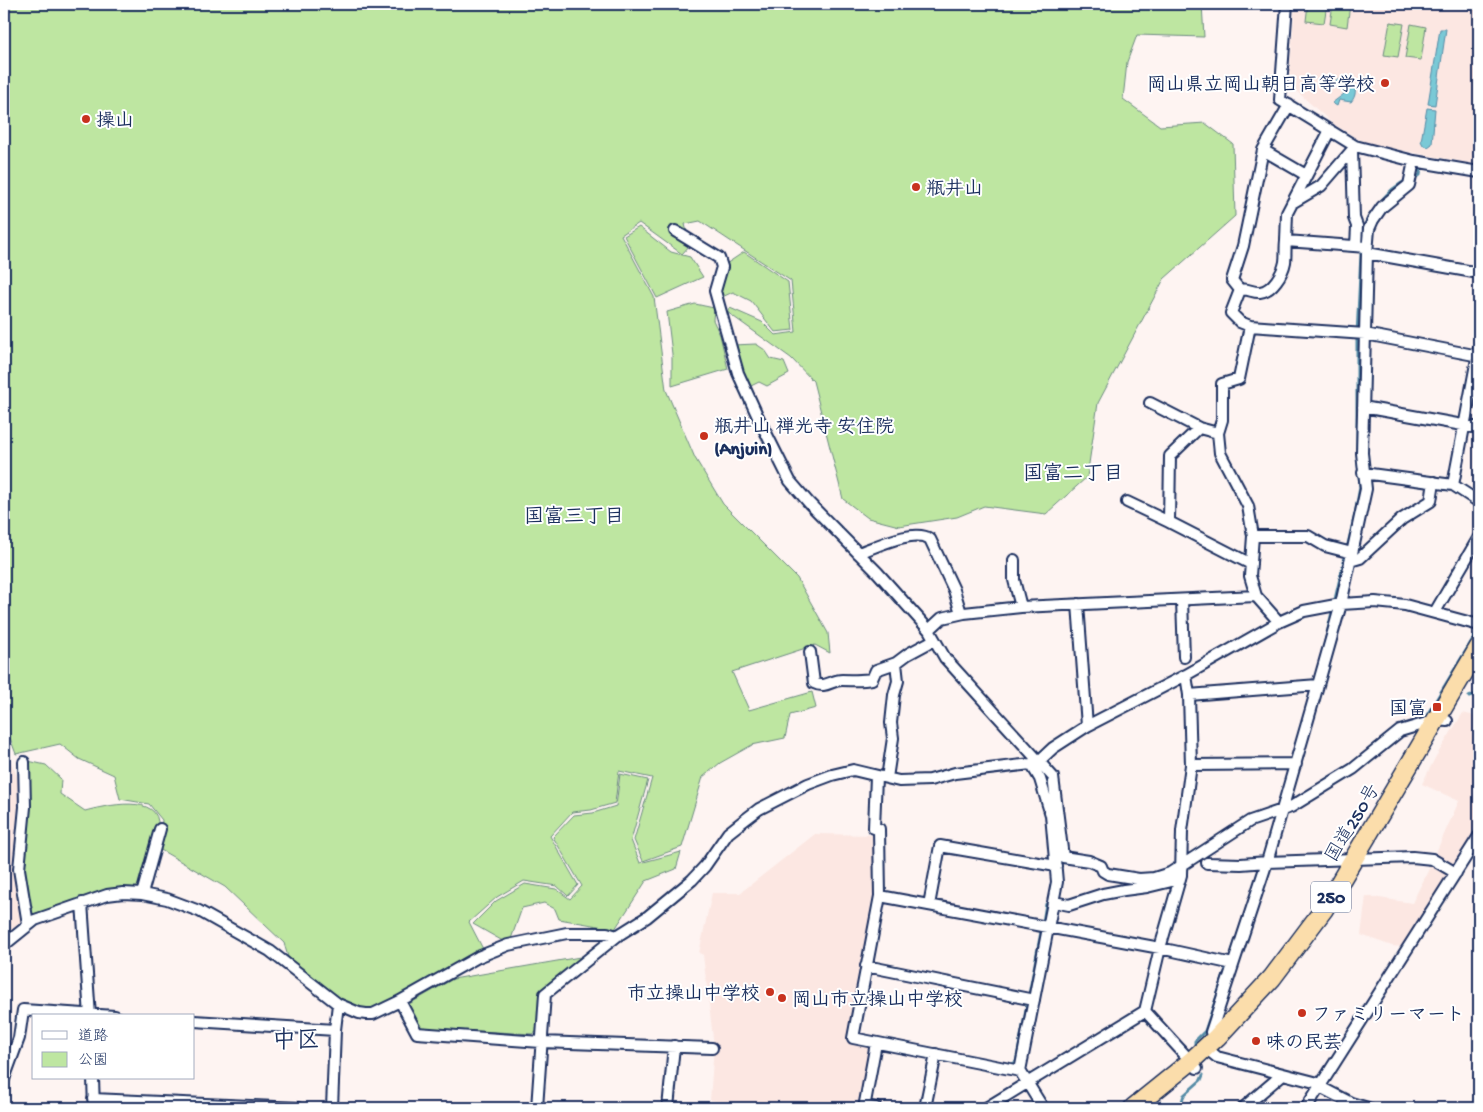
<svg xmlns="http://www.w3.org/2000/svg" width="1483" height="1112" font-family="'Gochi Hand','Klee One',sans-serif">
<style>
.built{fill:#fce7e2}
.green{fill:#bee6a1;stroke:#6c8a80}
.water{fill:#7ac9d6;stroke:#548ba6}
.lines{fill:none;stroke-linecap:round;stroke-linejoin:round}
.stream{stroke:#548ba6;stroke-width:3}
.street-casing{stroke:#1b2f5e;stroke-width:14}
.highway-casing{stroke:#1b2f5e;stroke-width:21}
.street{stroke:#fff;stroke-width:10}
.highway{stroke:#fbddab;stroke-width:18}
.poi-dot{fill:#c8321e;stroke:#fff;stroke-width:2}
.labels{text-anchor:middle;stroke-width:4;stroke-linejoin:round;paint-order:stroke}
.shield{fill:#fff;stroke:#5f6d8e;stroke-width:1}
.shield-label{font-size:18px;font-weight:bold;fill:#1b2f5e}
.poi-label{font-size:19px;font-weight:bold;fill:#1b2f5e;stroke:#fff;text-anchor:start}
.street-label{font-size:19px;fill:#1b2f5e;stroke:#fff}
.neighbourhood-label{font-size:20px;font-weight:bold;fill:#1b2f5e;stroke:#fff}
.district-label{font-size:24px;font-weight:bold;fill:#1b2f5e;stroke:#fff}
</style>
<rect width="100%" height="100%" fill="#fef4f2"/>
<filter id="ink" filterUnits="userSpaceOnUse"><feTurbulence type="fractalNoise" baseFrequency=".02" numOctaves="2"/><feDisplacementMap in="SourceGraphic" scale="10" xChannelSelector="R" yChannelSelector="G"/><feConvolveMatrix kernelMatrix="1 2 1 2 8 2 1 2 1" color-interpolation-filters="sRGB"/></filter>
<g filter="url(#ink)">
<path class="built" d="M1295,4H1479V165L1373,145L1356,138L1332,123L1292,87L1289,78Z
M1463,713L1479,717V828L1452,867L1434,857L1459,801L1422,784L1435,758Z
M4,746L20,783L24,923L4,941Z
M815,834L875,835L876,895L848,1041L870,1046L873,1051L861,1108H770L710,1100L714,1046L703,955L699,953L712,893H740Z
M1432,863L1449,875L1404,947L1392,946L1361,935L1366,896L1412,903Z"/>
<path class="green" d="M4,4H1202L1204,37L1137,35L1127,62L1123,99L1160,126L1205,123L1233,144L1235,216L1164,279L1098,403L1087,477L1046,514L984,506L957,517L899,526L868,518L843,499L813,381L791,358L727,312L730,308L762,322L775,335L796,332L791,281L700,221L685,224L690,245L682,254L639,223L621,235L654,297L666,390L695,458L723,504L797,578L828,633L830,653L815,645L732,672L749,710L812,692L816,708L790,715L785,738L752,745L720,763L703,777L682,847L643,861L634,840L652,778L619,771L615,803L591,810L572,812L550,836L578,885L568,896L557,886L524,881L497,897L469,922L483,949L406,993L374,1008L366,1009L361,1007L343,1000L308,975L288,957L284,943L225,887L159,849L162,820L149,804L120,799L114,775L79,759L60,744L16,754L4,722Z
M1308,4H1327L1324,23L1306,21Z
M1333,4H1350L1347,27L1330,24Z
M1390,22L1404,24L1398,57L1384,55Z
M1411,24L1426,27L1421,60L1405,58Z
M639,227L671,252L690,257L703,277L657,298L624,236Z
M744,252L788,282L793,330L775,332L751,301L733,292L720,298V283L726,264Z
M695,304L714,308L713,320L720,335L728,369L672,386V354L667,312Z
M756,344L765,350L771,359L784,362L789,374L767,386L759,382L747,388L733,345Z
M28,761L46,765L61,779L60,794L85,811C104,806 162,792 158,828C157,834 155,840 153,846C149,861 145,876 141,891L35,917L28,912L21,873Z
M620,774L648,780L631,840L640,863L681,852L676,869L646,881L615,929L559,919L555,909L544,903L522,908L511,939L501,940L473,924L496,901L525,884L556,889L570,899L582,886L553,837L574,815L593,813L616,806Z
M586,956L545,990L539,997V1030L533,1034L424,1028C416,1023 409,1013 409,1004L453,979Z"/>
<path class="water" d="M1440,29H1446L1435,105L1428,104Z
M1338,79L1352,83C1357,89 1356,96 1351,102L1339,100L1337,106L1332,103L1344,94L1341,86L1335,81Z
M1427,108L1435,109L1432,144L1428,147L1423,145L1421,141Z"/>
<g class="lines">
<path class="stream" d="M1412,178L1420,175L1421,168
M1324,646L1355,514L1360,487L1357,451V335L1362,233C1367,214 1389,188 1407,180
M1469,697L1479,693
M1424,720L1479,629
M1043,922L1046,904
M1195,1045V1041L1205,1031L1258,875L1275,818
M1003,1063L1012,1064L1016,1062L1041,932
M1180,1108L1184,1095L1201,1080L1203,1075"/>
<g class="street-casing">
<path id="street" d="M1287,4L1280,100L1355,146L1414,161L1479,172
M1330,130L1287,213L1286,241L1367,247
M1263,150L1306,175
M1352,150L1354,218L1357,226L1356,246
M1292,203L1321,186L1353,149
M675,231L719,258L722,267L715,291L738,373L758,417L790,481L809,503L878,573L929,630L945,658L1053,777L1063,857L1089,861L1101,866L1103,871L1108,874L1139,879L1154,878L1170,873L1250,821L1291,807L1353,769L1400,731L1437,720L1447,721
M1367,253L1479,273
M1240,290C1248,288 1253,293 1260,292C1272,291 1283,273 1285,262C1286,255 1285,248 1286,241
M1250,326L1240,322L1231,313L1240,290L1232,280L1243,246L1263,150L1289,105
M1150,403L1199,428L1218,433
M1363,407L1479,428
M1199,428L1170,456L1169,522L1251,564
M1363,473L1453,485L1479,502
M1453,485L1479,348
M1127,502L1169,522
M1253,536H1308L1325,546L1352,553
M858,553C876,547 914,528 930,539L954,590L961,613
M1014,560V580L1021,607
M1350,561L1360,558L1402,519L1431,501L1434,482
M1182,600L1184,657
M1078,604L1087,726
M1435,612L1479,537
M1279,622L1256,596L1250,576L1253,536L1248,506L1220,453L1218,433L1222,420V384L1239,379L1250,326L1365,334L1479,356
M929,630L942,618L964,613L1021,607L1256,596
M810,652L814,683C826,689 831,680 842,680C853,680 861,681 872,679L876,670L896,663
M1189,695L1318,685
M24,762L25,807L19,869L28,924
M1031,764L1040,779L1051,815L1057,882L1020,1071L1043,1108
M1191,765L1296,764
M876,776L874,828L879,829L880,896L853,1038L1020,1071
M887,778L893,738L891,723L894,695L898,681L896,663L908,654L934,640
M1207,863L1241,864L1267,862L1413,857L1432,859L1456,873
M142,894L160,829
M880,896L1160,948L1233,964
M1054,902L1069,905L1103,894L1124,890L1147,887L1180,879
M82,903L90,1016
M929,905L940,846L1056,866
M4,945L35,920L107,895L123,893L142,894L167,899L199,911L270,951L338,1004L359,1013L366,1014H373L400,1001L478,957L508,945L567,933H607L617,936
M866,966L1034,1000
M400,1001L417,1033L541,1042L712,1048
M1145,1011L1197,1068
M194,1021L335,1030
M1219,1039L1211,1032L1267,862L1318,685L1341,604L1366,489L1362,453L1367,253L1369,229L1373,220L1382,207L1409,185L1414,161
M1212,1053L1217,1057L1322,1084
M93,1078L94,1108
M4,1079L19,1038L23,1010L115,1016
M1320,1087L1351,1103L1368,1108
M93,1099L298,1108
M865,1106L876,1108
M332,1108L335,1030L338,1004
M537,1108L545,994L617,936L647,917L692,880L705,866L728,833L742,822L759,809L808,784L832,775L853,770L899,781L930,780L955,773L1031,764L1039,761L1053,748L1087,726L1186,675L1279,622L1304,611L1341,604L1375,602L1405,605L1479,625
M668,1108L674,1046
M864,1108L876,1043
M925,1108L936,1054
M986,1108L1145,1011L1160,948L1181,875L1182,831L1191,765L1189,695L1186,675
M1243,1108L1283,1074
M1306,1108L1479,836"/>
</g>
<g class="highway-casing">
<path id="highway" d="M1133,1108L1190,1062L1217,1037L1272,978L1324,909L1479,647"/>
</g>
<use href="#street" class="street"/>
<use href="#highway" class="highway"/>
</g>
</g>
<g class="poi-dot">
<circle cx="1385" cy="83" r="5"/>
<circle cx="86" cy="119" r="5"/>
<circle cx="916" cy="187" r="5"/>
<circle cx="704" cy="436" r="5"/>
<rect x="1432" y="702" width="10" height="10" rx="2.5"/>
<circle cx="770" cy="992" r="5"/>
<circle cx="782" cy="998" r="5"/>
<circle cx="1302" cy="1013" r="5"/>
<circle cx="1256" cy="1041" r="5"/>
</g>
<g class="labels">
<rect class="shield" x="1311" y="881.5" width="40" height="31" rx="4"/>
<g class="shield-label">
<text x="1331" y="903">250</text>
</g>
<g class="poi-label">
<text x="1375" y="90" text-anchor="end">岡山県立岡山朝日高等学校</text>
<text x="96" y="126">操山</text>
<text x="926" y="194">瓶井山</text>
<text x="714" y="432">瓶井山 禅光寺 安住院<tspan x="714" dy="22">(Anjuin)</tspan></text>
<text x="1427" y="714" text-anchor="end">国富</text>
<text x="760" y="999" text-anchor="end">市立操山中学校</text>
<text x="792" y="1005">岡山市立操山中学校</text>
<text x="1312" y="1020">ファミリーマート</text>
<text x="1266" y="1048">味の民芸</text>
</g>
<g class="street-label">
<text transform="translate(1351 822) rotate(-59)" y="7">国道250号</text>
</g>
<g class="neighbourhood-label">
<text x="1073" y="479">国富二丁目</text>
<text x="574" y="522">国富三丁目</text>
</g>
<g class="district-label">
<text x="296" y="1047">中区</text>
</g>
</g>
<rect width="1483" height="1112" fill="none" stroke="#fff" stroke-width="20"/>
<rect x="10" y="10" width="1463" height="1092" fill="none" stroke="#1b2f5e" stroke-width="2" filter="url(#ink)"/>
<rect x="32" y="1014" width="162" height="65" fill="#ffffff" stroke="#a4acbf"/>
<rect x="42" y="1031" width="25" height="8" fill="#ffffff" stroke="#a4acbf"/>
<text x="78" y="1040" font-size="15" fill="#1b2f5e">道路</text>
<rect x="42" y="1052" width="25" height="15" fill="#bee6a1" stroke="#a4acbf"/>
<text x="78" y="1064" font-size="15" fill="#1b2f5e">公園</text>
</svg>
